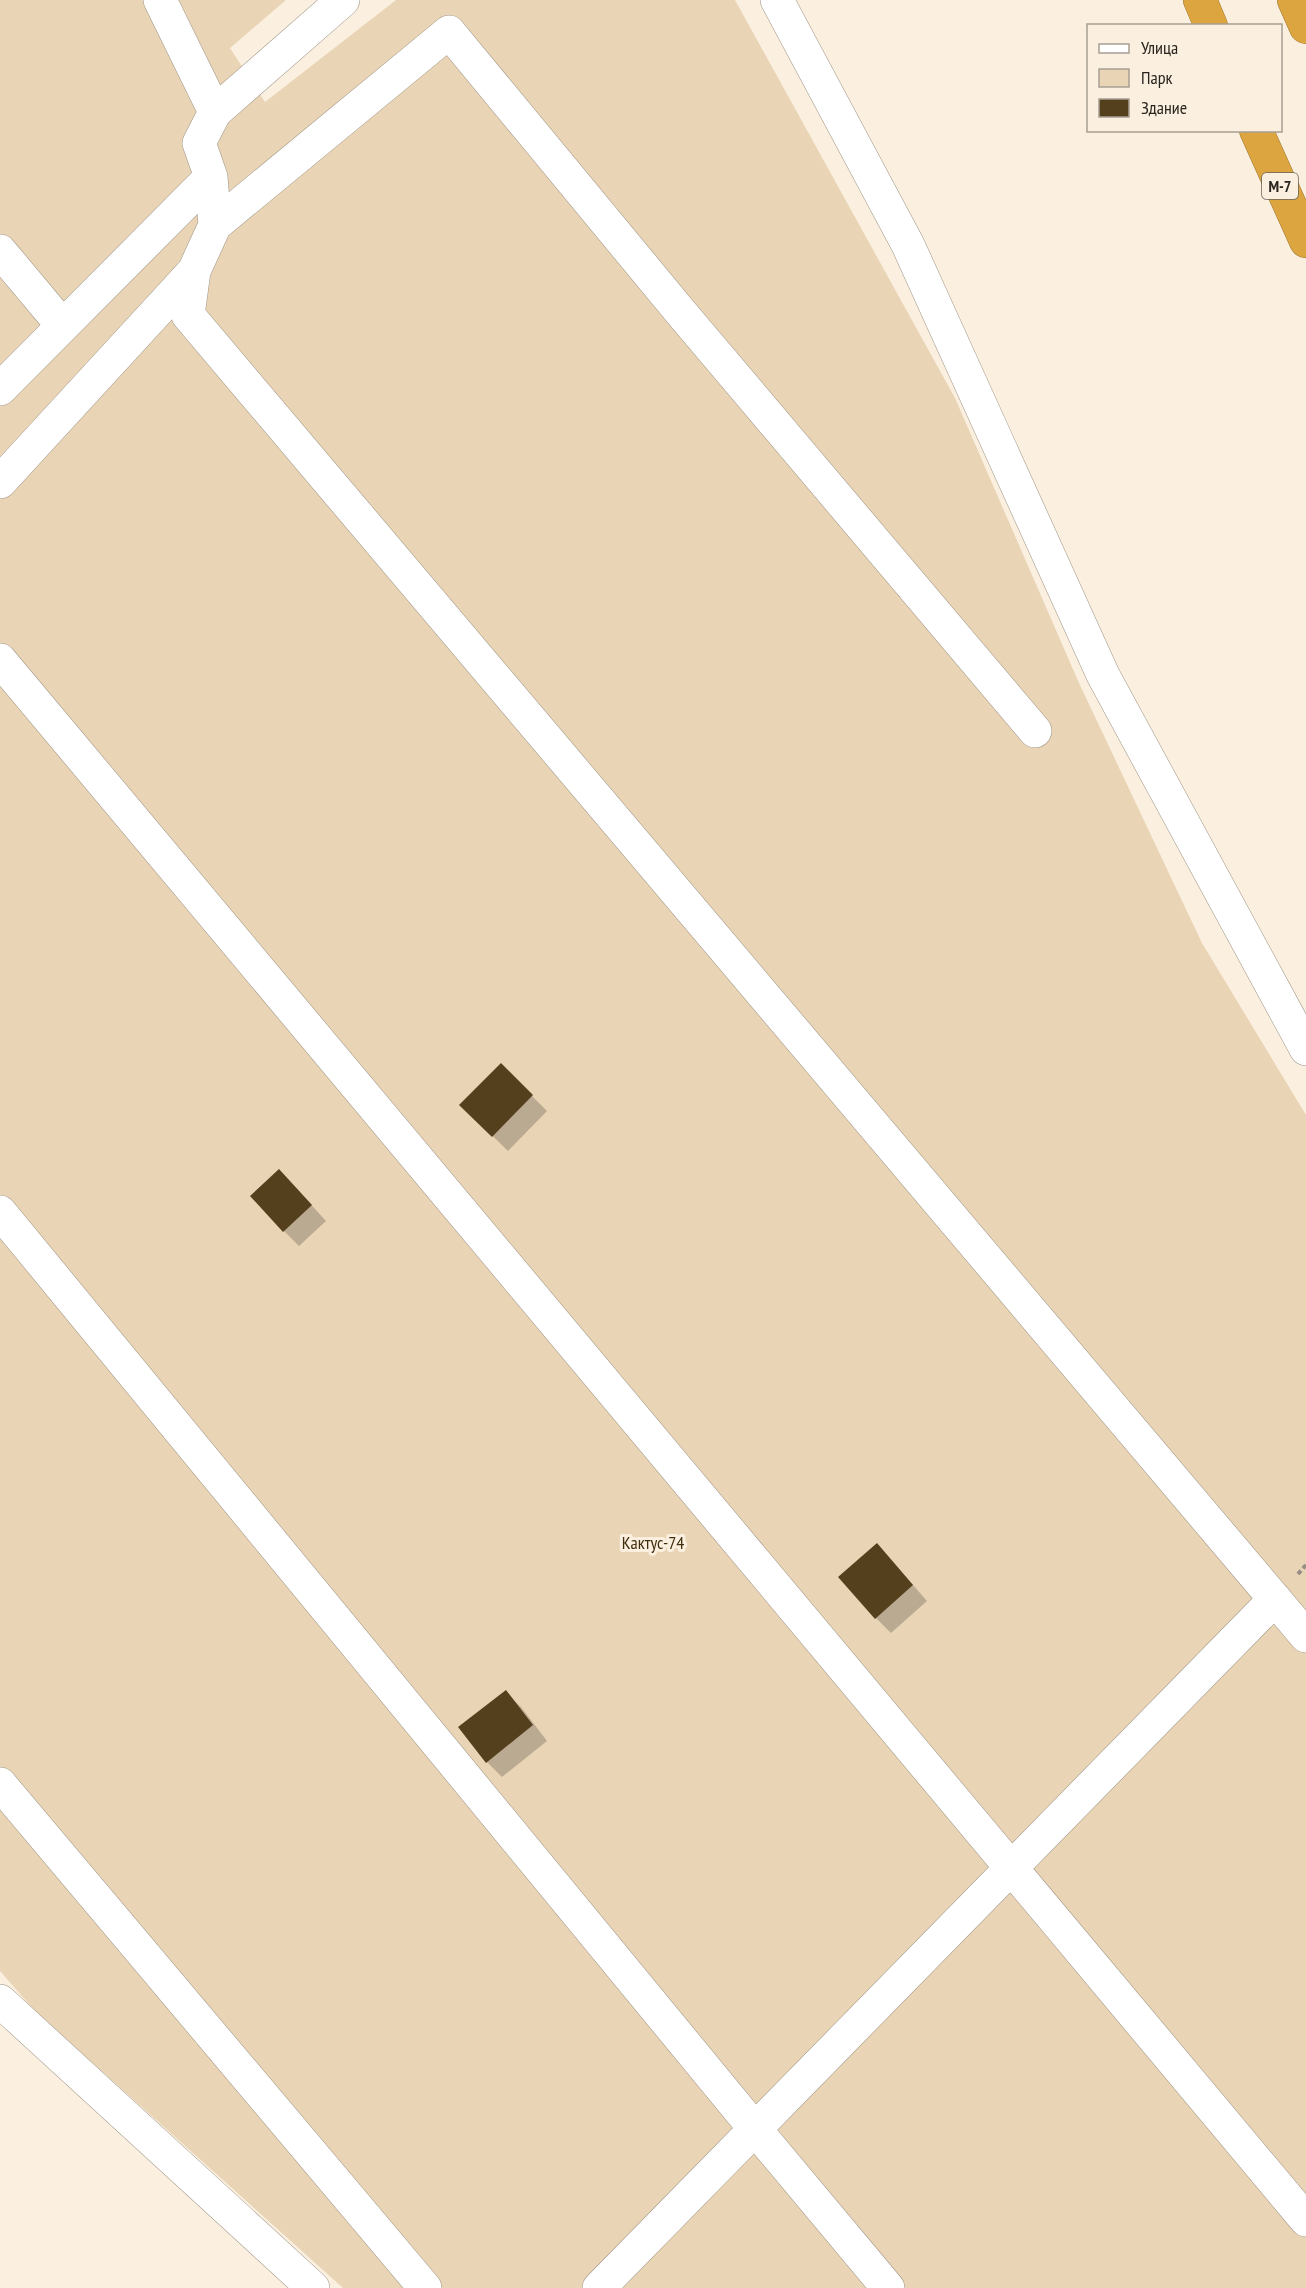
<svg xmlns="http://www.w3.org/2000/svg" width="1306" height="2288" font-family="'PT Sans Narrow',sans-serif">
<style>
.green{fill:#e9d5b6}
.shadow{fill:#0003}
.building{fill:#55401d}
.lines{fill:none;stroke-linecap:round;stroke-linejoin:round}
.minor-casing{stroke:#9e9485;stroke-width:34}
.highway-casing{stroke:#9e7834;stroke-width:34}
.path{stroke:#978f84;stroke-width:4;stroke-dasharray:4.5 3;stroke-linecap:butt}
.minor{stroke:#fff;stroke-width:33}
.highway{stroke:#dda540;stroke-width:33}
.labels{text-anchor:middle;stroke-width:6;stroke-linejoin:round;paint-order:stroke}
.shield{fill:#fbf0e0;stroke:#676158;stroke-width:1.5}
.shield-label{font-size:16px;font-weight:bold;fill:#28241e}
.park-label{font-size:18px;fill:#402e0e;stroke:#fbf0e0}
</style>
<rect width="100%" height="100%" fill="#fbf0e0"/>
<path class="green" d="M0,0H286L230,48L265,102L396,0H735L955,398L1079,683L1202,943L1306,1115V2288H343L35,2011L0,1971Z"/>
<path class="shadow" d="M501,1065L547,1111L508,1151L461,1105Z
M294,1186L326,1221L299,1246L284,1231Z
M892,1561L927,1601L891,1633L876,1618Z
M505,1692L521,1707L547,1741L502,1777L487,1762Z"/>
<path class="building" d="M501,1063L533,1095L492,1137L459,1105Z
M279,1169L312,1205L283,1232L250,1196Z
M877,1543L913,1585L875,1619L838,1577Z
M506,1690L533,1725L486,1763L458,1727Z"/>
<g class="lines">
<g class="minor-casing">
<path id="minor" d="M160,0L215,112
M777,0L908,245L1103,675L1306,1049
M215,225L449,32L678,309L1035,731
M0,251L62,325
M194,271L188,315L1306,1636
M0,389L211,177
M0,482L194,271L215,225L211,177L199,143L215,112L343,0
M0,660L1306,2220
M0,1212L755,2129L888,2288
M0,1784L425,2288
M0,2001L313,2288
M599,2288L1275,1599"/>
</g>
<g class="highway-casing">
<path id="highway" d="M1200,0L1211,26
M1294,0L1306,27
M1256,130L1306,241"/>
</g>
<path class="path" d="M1298,1574L1306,1565"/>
<use href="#minor" class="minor"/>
<use href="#highway" class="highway"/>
</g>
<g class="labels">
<rect class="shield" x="1262" y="173" width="36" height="26" rx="4.5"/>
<g class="shield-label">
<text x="1280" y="192">М-7</text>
</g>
<g class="park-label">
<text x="653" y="1549">Кактус-74</text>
</g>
</g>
<rect x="1087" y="24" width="195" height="108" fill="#fbf0e0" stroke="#a79e92" stroke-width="1.5"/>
<rect x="1099" y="44" width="30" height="9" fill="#ffffff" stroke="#a79e92" stroke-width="1.5"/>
<text x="1141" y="54" font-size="18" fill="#28241e">Улица</text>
<rect x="1099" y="69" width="30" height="18" fill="#e9d5b6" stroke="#a79e92" stroke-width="1.5"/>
<text x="1141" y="84" font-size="18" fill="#28241e">Парк</text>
<rect x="1099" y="99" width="30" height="18" fill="#55401d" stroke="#a79e92" stroke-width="1.5"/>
<text x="1141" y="114" font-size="18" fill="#28241e">Здание</text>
</svg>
